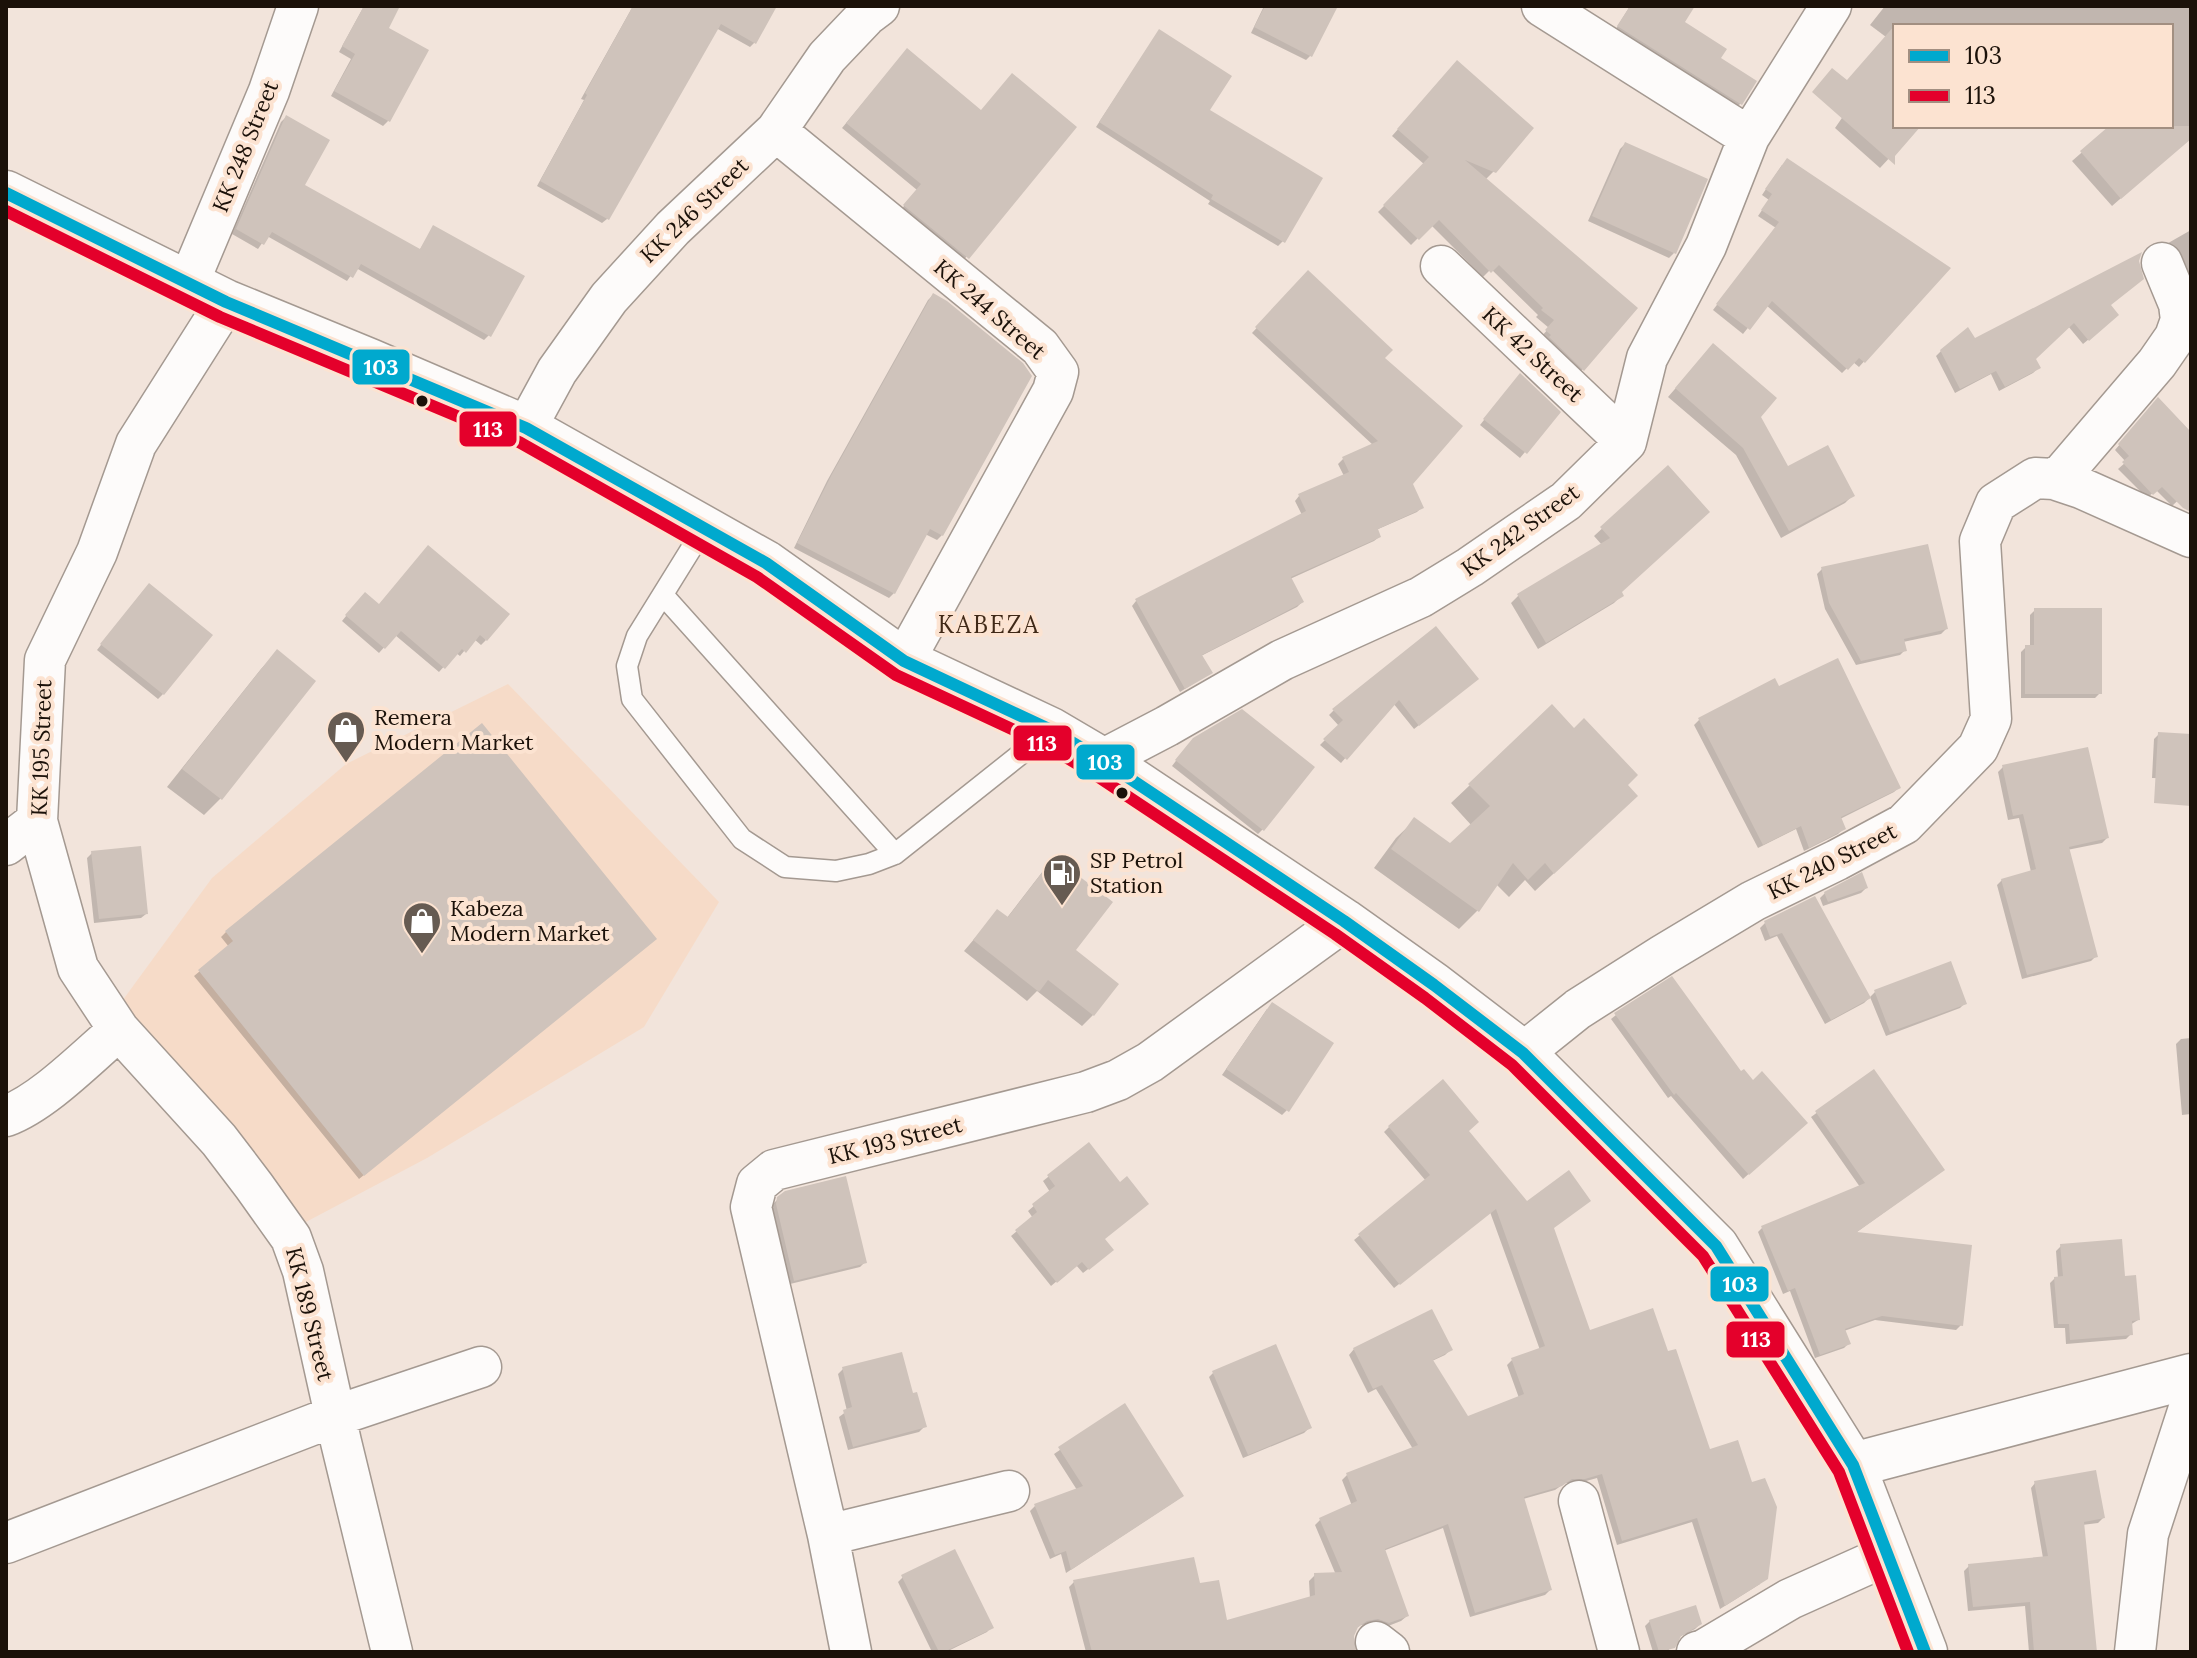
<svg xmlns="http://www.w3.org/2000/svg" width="2197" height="1658" font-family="Lora,serif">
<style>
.built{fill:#f6dbc8}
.shadow{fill:#0003}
.building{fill:#cfc3bb}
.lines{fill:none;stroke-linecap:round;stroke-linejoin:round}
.service-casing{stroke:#a49991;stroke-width:23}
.minor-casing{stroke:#a49991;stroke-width:43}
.secondary-casing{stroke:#a49991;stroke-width:47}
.service{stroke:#fdfbfa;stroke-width:20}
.minor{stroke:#fdfbfa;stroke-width:40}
.secondary{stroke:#fdfbfa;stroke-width:44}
.bus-1-casing{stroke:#fce3d1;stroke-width:18}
.bus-2-casing{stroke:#fce3d1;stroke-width:18}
.bus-1{stroke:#00a9ce;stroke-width:12}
.bus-2{stroke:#e4002b;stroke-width:12}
.bus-dot{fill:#1b1109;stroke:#fce3d1;stroke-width:3}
.labels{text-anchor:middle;stroke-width:8;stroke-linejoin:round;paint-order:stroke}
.street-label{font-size:22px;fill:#1b1109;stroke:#fce3d1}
.poi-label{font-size:22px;fill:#1b1109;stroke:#fce3d1;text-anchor:start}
.neighbourhood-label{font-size:24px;letter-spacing:2px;fill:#402917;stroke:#fce3d1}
.line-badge{stroke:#fce3d1;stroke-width:3}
.badge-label{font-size:22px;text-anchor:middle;font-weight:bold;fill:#fff}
</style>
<rect width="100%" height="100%" fill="#f2e4db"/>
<path class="built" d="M508,684L719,902L644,1027L427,1158L304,1223L117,1008L212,878L346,764Z"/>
<path class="shadow" d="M364,6H398L386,28L388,121L383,126L331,96L351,59L339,52Z
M633,6H775L755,42L750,47L716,28L607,219L602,223L537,186L584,100L581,99Z
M1264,6H1335L1311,55L1306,60L1251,33Z
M1630,6H1687L1682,22L1719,58L1754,81L1740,104L1735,109L1614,32Z
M1885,6H2190L2191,137L2112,206L2072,161L2112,126H2171V26H2077L2075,24L2073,26H1895V126H1919L1880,168L1835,128L1866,83L1886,37L1870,25Z
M1159,31L1283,241L1278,246L1208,204L1210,201L1096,127Z
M902,56L981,112L1074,127L962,262L900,211L917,190L842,128Z
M1451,69L1494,171L1485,180L1583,369L1577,375L1541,337L1549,328L1536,317L1538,315L1491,269L1483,277L1431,225L1411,245L1378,212L1425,165L1392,136Z
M286,117L303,186L419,251L434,227L489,335L484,340L356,268L347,281L267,236L258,249L232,234L281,122Z
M1625,144L1674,253L1669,258L1588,221L1620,149Z
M1782,165L1948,268L1859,367L1853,362L1842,373L1766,305L1743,334L1713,310L1776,228L1758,216L1769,200L1762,195Z
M2191,230V287L2163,246Z
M1308,273L1382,359L1410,483L1422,507L1417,512L1376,530L1379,537L1374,541L1290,579L1302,602L1297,607L1201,656L1210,673L1180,692L1132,606L1136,601L1302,515L1295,501L1299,496L1344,476L1338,464L1343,459L1373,445L1252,333Z
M933,295L942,535L937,540L925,534L894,593L889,598L794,548L827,481L928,300Z
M2109,306L2112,320L2083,344L2068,326L2034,359L2038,368L2033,373L1999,391L1991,374L1955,393L1936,356L1941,351Z
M1706,353L1758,417L1788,469L1853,495L1845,503L1781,538L1736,455L1668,397Z
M1516,380L1558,412L1520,458L1480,425Z
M2153,405L2191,435V488L2172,506L2156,490L2147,498L2118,469L2126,462L2115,450Z
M1668,468L1620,592L1622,595L1614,603L1538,649L1511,603L1518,596L1602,545L1594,536Z
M423,553L486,640L481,645L474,639L460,656L456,653L439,672L395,635L379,653L342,621L360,599L378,606Z
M1822,569L1946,629L1941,634L1903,642L1905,650L1900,655L1856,665L1825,609L1817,574Z
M144,590L163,694L158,699L97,650Z
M2035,610L2100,693L2095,698H2021V652L2026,647H2030V615Z
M277,652L314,681L220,799L204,815L167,787L261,669Z
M1471,684L1414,729L1393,703L1341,763L1320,745L1339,726L1329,715L1334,710Z
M1778,689L1899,787L1894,792L1840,819L1843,829L1838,834L1804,851L1796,829L1758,848L1694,725L1699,720Z
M2159,734L2191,736V779L2152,778L2154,739Z
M1188,745L1263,829L1258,834L1172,766Z
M2003,767L2107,838L2102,843L2067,850L2096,956L2091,961L2022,979L1997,885L2002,880L2031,872L2019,818L2008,820L1998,772Z
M1470,785L1617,814L1535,891L1525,880L1509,897L1496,884L1477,911L1459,929L1374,868L1396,838L1415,820L1451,846L1472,826L1451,803Z
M92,853L146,914L141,918L94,923L87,858Z
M1054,860L1073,950L1093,1015L1082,1026L1037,991L1027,1001L964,951L997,912L1006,919L1043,871Z
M1866,888L1861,893L1823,906L1820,898L1825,893Z
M1814,899L1869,998L1864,1003L1825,1024L1777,936L1765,941L1760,928L1765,923Z
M226,932L649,944L359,1179L194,976L229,947L221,937Z
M1875,992L1965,1003L1960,1008L1886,1036L1870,997Z
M1267,1009L1287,1110L1282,1115L1222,1075Z
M1616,1015L1741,1074L1805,1123L1743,1179L1671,1096L1668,1098L1611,1019Z
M2191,1038V1114L2182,1115L2176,1044L2181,1039Z
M1873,1072L1943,1170L1854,1234L1961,1325L1956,1330L1875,1320L1844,1331L1849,1343L1844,1348L1815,1358L1790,1291L1783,1294L1758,1232L1762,1228L1860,1187L1811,1117Z
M1389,1127L1467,1131L1526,1204L1552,1229L1589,1332L1667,1354L1709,1451L1760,1584L1720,1609L1692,1522L1617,1545L1597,1478L1579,1483H1565L1555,1490L1523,1499L1550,1590L1545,1595L1470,1617L1443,1528L1383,1551L1407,1616L1401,1621L1383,1628L1372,1624L1361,1625L1355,1629L1353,1635V1652H1086L1069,1587L1074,1582L1199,1586L1225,1622L1310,1599L1309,1581L1315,1575H1336L1315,1525L1320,1520L1352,1506L1342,1480L1347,1475L1413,1449L1376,1389L1368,1393L1349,1355L1354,1349L1450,1350L1445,1355L1432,1361L1468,1418L1519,1398L1507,1365L1513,1359L1540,1350L1490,1212L1394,1288L1354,1240L1426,1181L1384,1132Z
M1088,1145L1106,1255L1083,1273L1076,1265L1051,1286L1011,1236L1033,1218L1028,1211L1050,1192L1043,1181Z
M779,1198L865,1262L860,1267L790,1284L771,1210L773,1204Z
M2061,1246L2124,1278L2138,1320L2130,1325L2131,1334L2126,1339L2066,1344L2065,1328H2054L2050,1283L2055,1278H2058L2056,1251Z
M843,1369L911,1395L924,1427L919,1432L848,1450L839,1417L847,1411L838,1374Z
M1214,1372L1309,1428L1304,1433L1243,1458L1209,1377Z
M1124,1406L1177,1500L1066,1573L1061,1554L1050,1559L1030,1511L1035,1506L1077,1490L1054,1454Z
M2035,1483L2103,1518L2098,1523L2082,1525L2095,1652H2029L2025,1606L1968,1611L1964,1571L1969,1566L2043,1558L2031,1488Z
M903,1577L991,1627L987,1632L946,1652H932L898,1582Z
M1650,1621L1700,1624L1695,1629L1677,1638L1667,1652H1653L1645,1626Z"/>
<path class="building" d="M364,6H400L389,28L429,50L390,122L334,91L355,54L342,46Z
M633,6H777L756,44L721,24L609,220L540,181L587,95L585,93Z
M1265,6H1338L1312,57L1254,27Z
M1630,6H1695L1685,22L1727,49L1721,58L1757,81L1742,105L1617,26Z
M1895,25V126H1921L1895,156V165L1812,92L1832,68L1847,80Z
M1159,29L1232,76L1210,110L1323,178L1285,243L1211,199L1213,195L1099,122Z
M907,48L981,110L1012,73L1077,127L969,259L903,205L921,184L846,123Z
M1457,60L1534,128L1496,173L1465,160L1638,308L1584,371L1549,337L1551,335L1545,330L1554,320L1541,310L1543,308L1499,265L1491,273L1439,220L1419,240L1383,205L1429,157L1397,129Z
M286,115L330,140L305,185L420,249L433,225L525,276L491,337L361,264L353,278L272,232L264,245L236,229Z
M2109,126H2191V139L2121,199L2080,151Z
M1625,142L1708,179L1676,254L1592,216Z
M1787,158L1951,268L1865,363L1859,358L1848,370L1772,301L1750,330L1716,304L1779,222L1761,210L1772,194L1765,189Z
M2142,252L2139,261L2144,279L2111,305L2119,315L2089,341L2074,323L2036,359L2041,368L2005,387L1996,371L1960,389L1940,350L1968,327L1975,338Z
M1308,270L1393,350L1385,358L1463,426L1413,484L1424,508L1378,529L1381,537L1291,577L1304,602L1202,655L1213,673L1185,689L1135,599L1306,511L1298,494L1349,472L1342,457L1378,441L1255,327Z
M933,293L947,301L1023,363L1032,376L943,536L930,529L895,594L797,543L832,474Z
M1713,343L1777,398L1761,417L1788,466L1828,445L1855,496L1789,531L1743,448L1675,388Z
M1520,373L1561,412L1527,454L1483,419Z
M2158,397L2191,432V512L2183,508L2162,487L2153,495L2122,462L2129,456L2118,444Z
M1668,465L1710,512L1622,592L1624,596L1546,643L1517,594L1610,538L1600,527Z
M1928,544L1948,629L1904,639L1907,651L1861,661L1829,603L1821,567Z
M428,545L510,614L487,641L480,635L466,653L462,649L445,669L401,631L385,649L345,615L365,592L379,604Z
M149,583L213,635L164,695L100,644Z
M2034,608H2102V694H2025V645H2034Z
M1436,626L1479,679L1419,726L1399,700L1347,760L1323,739L1343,720L1332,709Z
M277,649L316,681L222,800L182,769Z
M1838,658L1901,788L1841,817L1846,829L1809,848L1801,826L1763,845L1698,718L1775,678L1779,686Z
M1552,704L1574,728L1584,718L1638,775L1628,785L1638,796L1554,874L1545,863L1528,880L1513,863L1479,912L1391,849L1414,817L1450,843L1490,806L1468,784Z
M1242,709L1315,767L1264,831L1175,760L1193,738Z
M482,723L657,939L364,1176L198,970L233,941L225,931Z
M2158,732L2191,734V806L2154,803Z
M2088,747L2109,838L2069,847L2098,957L2027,975L2001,879L2036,869L2023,814L2013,816L2002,765Z
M141,846L148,914L99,919L91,851Z
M1054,857L1113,902L1076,950L1119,984L1094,1016L1048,980L1039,992L973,940L997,909L1008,917Z
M1862,872L1868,888L1828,902L1824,892Z
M1815,896L1871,998L1831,1020L1782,933L1770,937L1764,921Z
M1951,961L1967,1004L1890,1032L1874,990Z
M1672,976L1741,1071L1744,1069L1753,1080L1762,1071L1808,1123L1749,1175L1676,1093L1674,1095L1614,1013Z
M1272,1002L1334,1043L1289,1112L1226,1069Z
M1874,1069L1945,1170L1857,1232L1972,1245L1963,1326L1882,1316L1845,1329L1851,1344L1820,1355L1795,1288L1788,1291L1761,1226L1865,1183L1815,1111Z
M1443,1079L1479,1122L1469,1131L1527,1201L1569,1170L1591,1201L1554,1228L1590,1330L1653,1308L1668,1351L1676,1349L1710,1449L1738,1440L1752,1482L1765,1478L1777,1507L1768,1579L1725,1606L1697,1518L1622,1541L1602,1474L1585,1479H1572L1562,1486L1524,1497L1552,1590L1475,1613L1448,1524L1385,1549L1409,1616L1389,1623L1378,1619L1367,1621L1358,1627L1354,1636L1356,1652H1092L1073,1580L1194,1557L1200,1583L1219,1580L1227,1620L1315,1595L1314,1573L1342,1572L1319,1518L1357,1501L1346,1473L1418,1445L1382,1385L1373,1389L1353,1348L1432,1309L1453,1350L1433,1360L1468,1416L1524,1394L1511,1358L1545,1346L1496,1209L1400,1285L1358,1234L1430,1175L1388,1126Z
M1089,1142L1120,1182L1127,1176L1149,1204L1105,1239L1114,1250L1089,1270L1082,1262L1057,1283L1015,1230L1037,1212L1032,1204L1055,1186L1047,1175Z
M846,1176L867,1263L794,1281L776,1204L777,1197L785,1191Z
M2122,1239L2125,1276L2136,1275L2140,1320L2132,1321L2133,1335L2070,1340L2069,1324H2058L2054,1277L2063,1276L2060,1244Z
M1276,1344L1312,1428L1248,1455L1212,1371Z
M902,1352L913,1393L917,1392L927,1427L853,1447L843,1410L852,1407L842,1367Z
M1125,1403L1184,1496L1071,1570L1066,1551L1055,1555L1034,1504L1083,1486L1058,1447Z
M2096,1470L2105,1518L2084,1522L2097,1652H2034L2030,1602L1973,1607L1968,1564L2048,1556L2034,1481Z
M955,1549L994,1628L944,1652H939L901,1575Z
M1696,1605L1702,1624L1681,1636L1675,1648L1659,1652L1649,1620Z"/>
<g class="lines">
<g class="service-casing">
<path id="service" d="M704,528L637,636L627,666L632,699L742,839L785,867L836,871L869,864L895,854L1051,730
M663,595L895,854"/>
</g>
<g class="minor-casing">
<path id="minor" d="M1542,6L1749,137
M776,131L1040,347L1058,372L1053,391L904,661
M1441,266L1626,442
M188,284L269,91L298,6
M526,428L557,371L609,298L673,228L776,131L827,57L867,15L879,6
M2054,479L2063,473L2157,363L2175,337L2181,320L2179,304L2162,263
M1102,760L1167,726L1282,660L1421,597L1470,567L1566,501L1626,442L1647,358L1706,246L1749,137L1831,6
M6,845L37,821
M119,1030L219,1140L254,1186L291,1238L303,1271L341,1442L392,1652
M1523,1053L1578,1009L1663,955L1753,901L1837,860L1904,824L1978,748L1991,719L1980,541L1996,503L2035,478L2054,479L2081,488L2191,537
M6,1116C44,1102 88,1056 119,1030L78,968L37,821L45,660L97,552L136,444L226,302
M1579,1501L1619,1652
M828,1535L1009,1491
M6,1543L335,1416L481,1367
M1376,1642L1389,1652
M851,1652L828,1535L751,1207L757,1184L774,1170L1086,1092L1118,1080L1150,1062L1344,921
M1697,1652L1704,1650L1790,1599L1888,1555
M2135,1652L2148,1534L2191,1402"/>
</g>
<g class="secondary-casing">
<path id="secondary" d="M6,193L226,302L370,361L526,428L766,563L904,661L1051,730L1102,760L1344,921L1434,985L1523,1053L1716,1246L1853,1465L1925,1652
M1853,1465L2191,1376"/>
</g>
<use href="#service" class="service"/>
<use href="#minor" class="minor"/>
<use href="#secondary" class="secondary"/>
<g class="bus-1-casing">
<path id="bus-1" d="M6,193L226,302L526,428L766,563L904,661L1051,730L1102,760L1344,921L1434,985L1523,1053L1716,1246L1853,1465L1925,1652"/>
</g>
<g class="bus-2-casing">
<path id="bus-2" d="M6,211L220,317L519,442L757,577L896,675L1044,744L1094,774L1335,934L1425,998L1512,1065L1703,1256L1839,1472L1908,1652"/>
</g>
<use href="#bus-1" class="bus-1"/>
<use href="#bus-2" class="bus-2"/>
</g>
<defs>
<g id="shop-pin" transform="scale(2)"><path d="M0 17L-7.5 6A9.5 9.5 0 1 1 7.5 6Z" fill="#665b52" stroke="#fce3d1"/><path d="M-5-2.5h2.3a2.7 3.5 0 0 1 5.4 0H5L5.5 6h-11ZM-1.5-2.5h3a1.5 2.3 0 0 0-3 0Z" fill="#fff"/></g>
<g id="fuel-pin" transform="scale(2)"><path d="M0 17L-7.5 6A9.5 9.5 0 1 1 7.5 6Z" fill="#665b52" stroke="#fce3d1"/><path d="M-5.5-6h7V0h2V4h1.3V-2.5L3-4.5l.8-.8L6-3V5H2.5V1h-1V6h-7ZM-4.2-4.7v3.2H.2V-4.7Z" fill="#fff"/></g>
</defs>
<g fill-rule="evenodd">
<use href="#shop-pin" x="346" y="730"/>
<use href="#fuel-pin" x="1062" y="873"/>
<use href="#shop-pin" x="422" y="921"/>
</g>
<g class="bus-dot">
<circle cx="422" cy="401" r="7"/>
<circle cx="1122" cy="793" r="7"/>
</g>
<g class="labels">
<g class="street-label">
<text transform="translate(245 146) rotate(-68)" y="8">KK 248 Street</text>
<text transform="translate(694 210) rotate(-44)" y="8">KK 246 Street</text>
<text transform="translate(990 309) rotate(41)" y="8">KK 244 Street</text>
<text transform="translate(1533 354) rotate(43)" y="8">KK 42 Street</text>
<text transform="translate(1520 530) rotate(-36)" y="8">KK 242 Street</text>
<text transform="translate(41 748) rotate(-88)" y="8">KK 195 Street</text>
<text transform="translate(1832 861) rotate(-27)" y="8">KK 240 Street</text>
<text transform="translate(895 1140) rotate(-14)" y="8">KK 193 Street</text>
<text transform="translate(310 1314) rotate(76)" y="8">KK 189 Street</text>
</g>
<g class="poi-label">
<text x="374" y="725">Remera<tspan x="374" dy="25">Modern Market</tspan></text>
<text x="1090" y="868">SP Petrol<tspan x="1090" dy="25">Station</tspan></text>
<text x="450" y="916">Kabeza<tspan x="450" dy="25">Modern Market</tspan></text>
</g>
<g class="neighbourhood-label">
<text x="989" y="633">KABEZA</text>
</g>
</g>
<g class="line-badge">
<rect x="351" y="348" width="60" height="38" rx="8" fill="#00a9ce"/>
<rect x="458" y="410" width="60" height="38" rx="8" fill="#e4002b"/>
<rect x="1012" y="724" width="61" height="38" rx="8" fill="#e4002b"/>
<rect x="1075" y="743" width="61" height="38" rx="8" fill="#00a9ce"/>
<rect x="1709" y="1265" width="61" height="38" rx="8" fill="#00a9ce"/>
<rect x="1725" y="1320" width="61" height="39" rx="8" fill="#e4002b"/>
</g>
<g class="badge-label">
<text x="381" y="375">103</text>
<text x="488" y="437">113</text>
<text x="1042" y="751">113</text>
<text x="1105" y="770">103</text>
<text x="1740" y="1292">103</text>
<text x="1756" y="1347">113</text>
</g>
<rect width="2197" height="1658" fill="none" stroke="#1b1109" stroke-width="16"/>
<rect x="1893" y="24" width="280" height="104" fill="#fce3d1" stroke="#a28f81" stroke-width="2"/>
<rect x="1909" y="50" width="40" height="12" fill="#00a9ce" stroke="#a28f81" stroke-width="2"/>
<text x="1965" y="64" font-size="24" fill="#1b1109">103</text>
<rect x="1909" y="90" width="40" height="12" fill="#e4002b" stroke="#a28f81" stroke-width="2"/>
<text x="1965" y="104" font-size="24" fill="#1b1109">113</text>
</svg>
